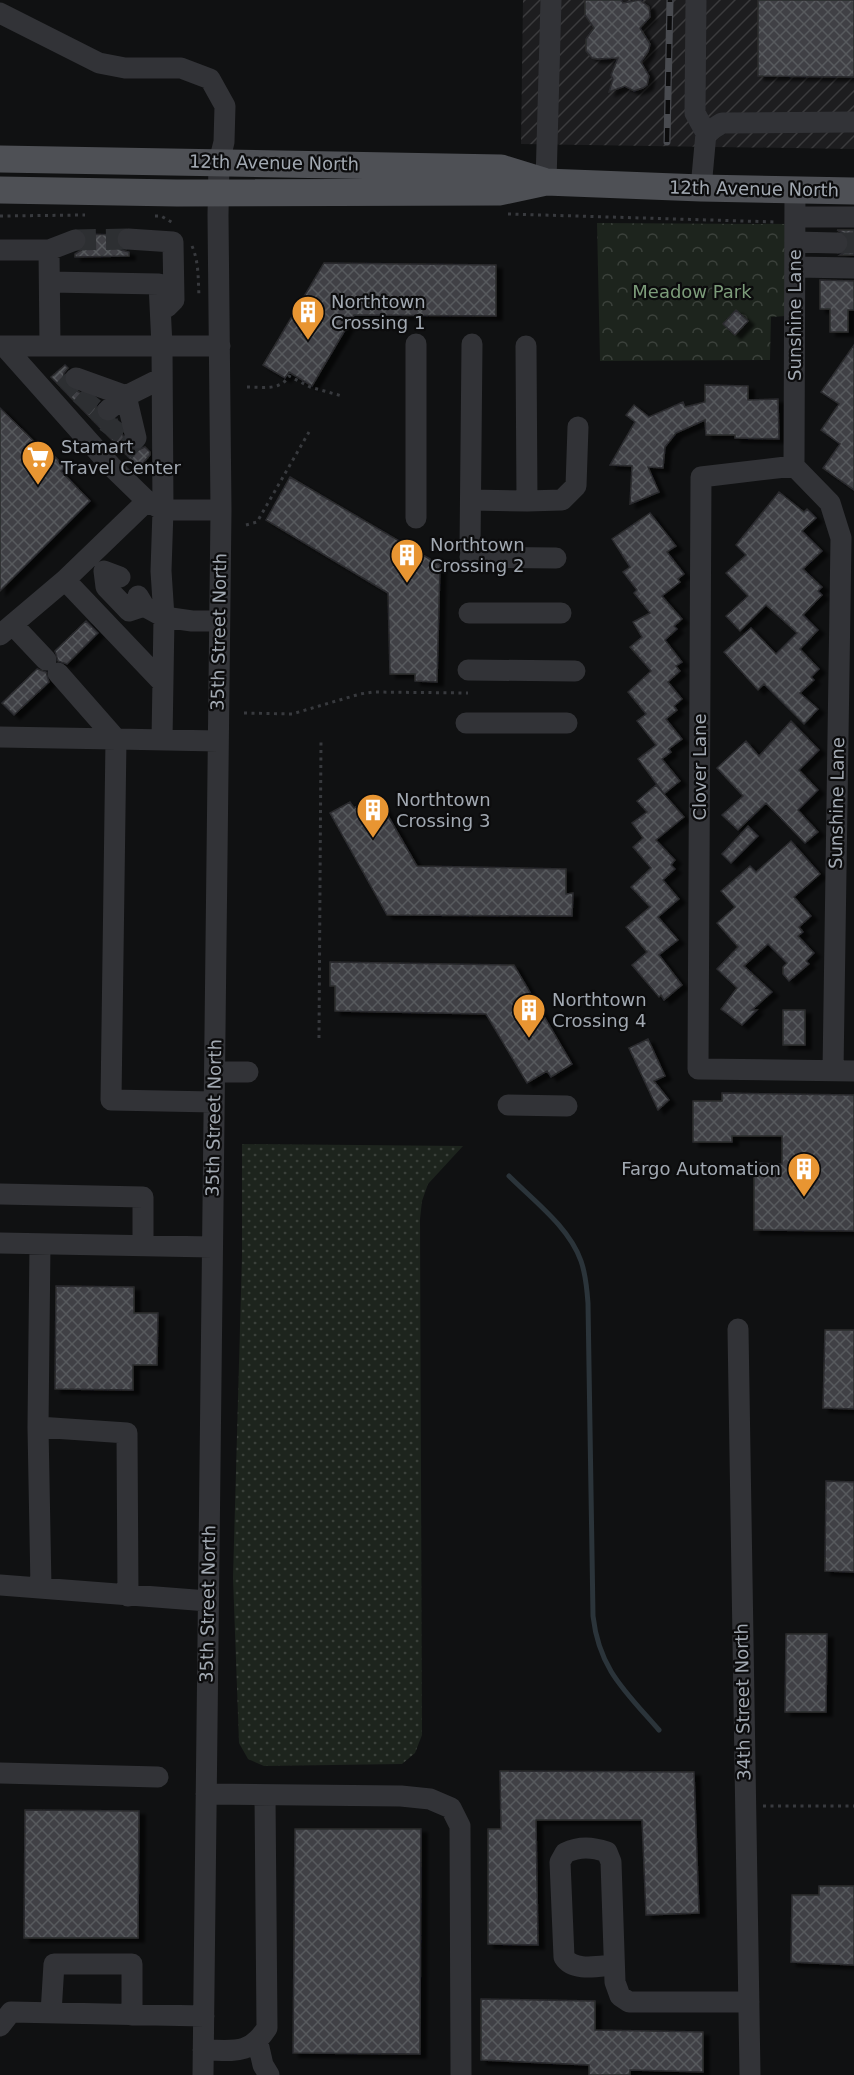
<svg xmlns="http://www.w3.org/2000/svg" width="854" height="2075" font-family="'DejaVu Sans',sans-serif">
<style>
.industrial{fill:url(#industrial-furrows)}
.grass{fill:url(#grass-dots)}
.park{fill:url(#park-crowns)}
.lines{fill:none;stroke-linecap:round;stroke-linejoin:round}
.stream{stroke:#2b343a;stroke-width:5}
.building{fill:url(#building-cross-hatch);stroke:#2b2b2e;stroke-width:1.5;filter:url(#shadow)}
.minor-tunnel{stroke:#2d2f32;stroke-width:21;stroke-dasharray:21 10;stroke-linecap:butt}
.path{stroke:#383a3e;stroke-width:3;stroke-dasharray:3 4.5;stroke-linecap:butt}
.minor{stroke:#323337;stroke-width:21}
.major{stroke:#4e5055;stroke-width:27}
.rail-casing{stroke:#494b50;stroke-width:7}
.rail{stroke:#0c0c0d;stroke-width:4.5;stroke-dasharray:14;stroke-linecap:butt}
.labels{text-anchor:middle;stroke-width:4.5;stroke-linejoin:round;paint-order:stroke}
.street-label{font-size:18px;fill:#a2a9b2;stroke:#0c0c0d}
.park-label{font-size:18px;fill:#7c9c7a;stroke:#0c0c0d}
.poi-label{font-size:18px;fill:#a2a9b2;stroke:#0c0c0d;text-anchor:start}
</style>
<defs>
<pattern id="industrial-furrows" width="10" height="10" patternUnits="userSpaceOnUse" patternTransform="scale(1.5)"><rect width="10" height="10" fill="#1d1d1f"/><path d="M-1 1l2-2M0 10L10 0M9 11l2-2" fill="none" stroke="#3b3b3d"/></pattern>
<pattern id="grass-dots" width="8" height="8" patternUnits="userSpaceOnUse" patternTransform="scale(1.5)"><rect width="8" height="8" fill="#1d241d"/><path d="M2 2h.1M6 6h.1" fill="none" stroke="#3b413b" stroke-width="1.8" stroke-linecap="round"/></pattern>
<pattern id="park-crowns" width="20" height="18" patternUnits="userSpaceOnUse" patternTransform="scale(1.5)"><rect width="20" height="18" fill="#1d241d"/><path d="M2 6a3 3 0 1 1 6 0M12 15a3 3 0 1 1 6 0" fill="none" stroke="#3b413b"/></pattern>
<pattern id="building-cross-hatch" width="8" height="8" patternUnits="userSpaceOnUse" patternTransform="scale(1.5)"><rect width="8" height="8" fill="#3f4145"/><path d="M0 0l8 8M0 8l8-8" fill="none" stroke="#585a5d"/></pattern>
<filter id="shadow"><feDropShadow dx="6" dy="4" stdDeviation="1.5" flood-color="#0009"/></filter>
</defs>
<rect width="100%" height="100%" fill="#101112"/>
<path class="industrial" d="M523,0H854V149L521,144Z"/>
<path class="grass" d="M242,1144L463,1146L428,1184L422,1201L420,1219L422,1735L415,1753L402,1764L264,1766L248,1759L239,1743L233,1578L242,1256Z"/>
<path class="park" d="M597,223L787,224L786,316L771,317L770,360L600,361Z"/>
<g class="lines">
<path class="stream" d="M509,1176C534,1201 569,1227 581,1261C586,1275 587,1289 588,1303L593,1616C599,1669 625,1691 659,1730"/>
</g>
<path class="building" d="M585,0H621L623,3L640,0L649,7L650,17L640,28L650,44L648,52L641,62L649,76L647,85L643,88L634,91L625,86L609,92L613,79L611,75L618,58L597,59L592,58L586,51V39L594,28L585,15Z
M758,0H854V77L758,76Z
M837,230H854V255H840L848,250L850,243L848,236Z
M86,234L116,235L117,245L121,250L129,252V256L75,257V254L85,248L88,241Z
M324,263L496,265V316L354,315L312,386L289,372L285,378L263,365Z
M820,280L854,281V310H848V332H830V309H820Z
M736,310L748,321L735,335L723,324Z
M854,345V490L823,468L840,444L821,430L839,404L821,392Z
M65,365L68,368L64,373L63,380L67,387L98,400L95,411L98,417L103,422L109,423L117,419L127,447L138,450L145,447L150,452V455L139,468L51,377Z
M705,385L748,386V400L778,399L779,439L735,438V435H706L705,420L676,433L665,447L663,468L648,467L659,492L630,504L632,466L610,465L635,422L626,415L634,405L649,417L683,402L685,407L705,402Z
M0,408L51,458L53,455L65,467L61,471L90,501L0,591Z
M290,477L440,565L437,682L415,681V674H390L388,593L266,520Z
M779,492L804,512L807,509L816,518L802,531L822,551L803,569L822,587L818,591L822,595L803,615L818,630L800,649L819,669L811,677L814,680L800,693L818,709L804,724L764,684L758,690L724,652L751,628L776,654L797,633L766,605L740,631L726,616L748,596L726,573L746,555L736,545Z
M650,513L676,546L667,552L684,574L678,579L680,582L662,596L682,619L674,626L677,629L665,640L682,662L676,666L680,671L668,682L682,699L674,706L677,710L666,719L682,739L669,749L671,752L662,759L680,781L664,794L638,759L656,745L637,721L646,714L628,692L651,671L630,647L642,637L633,622L650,613L634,593L637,590L623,572L630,567L612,539Z
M86,621L98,633L67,664L58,661L55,651Z
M37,669L46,672L49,682L14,715L2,703Z
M791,721L819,750L799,770L818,790L798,810L818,832L805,843L766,803L738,830L722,815L743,796L717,768L746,741L759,756Z
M656,785L684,817L656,840L675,860L671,865L675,869L663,880L679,899L658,917L678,940L659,955L682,985L664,1000L661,995L659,997L632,965L647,952L626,927L650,907L631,887L651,868L633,847L643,838L632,823L647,812L637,801Z
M376,795L417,866L566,869V894L573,893L572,916L387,915L330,813L350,802L354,808Z
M748,826L758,836L731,863L722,854Z
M791,841L820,874L794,897L811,916L799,927L803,932L798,936L814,953L806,961L809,964L789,981L783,974V967L787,963L768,944L744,966L772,992L752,1010H757L742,1025L721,1009L737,988L717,969L738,947L717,923L735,907L721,891L750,866L756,872Z
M330,962L514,965L572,1064L551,1077L547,1071L527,1083L486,1014L335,1011V986H330Z
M783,1010H805V1045H783Z
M648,1039L665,1076L654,1081L669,1100L658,1110L629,1048Z
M722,1093L854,1095V1231L754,1230V1163L782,1164V1136H732V1142H693V1101H722Z
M56,1286L134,1287V1313H158L157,1365H133V1390L55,1389Z
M825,1330H854V1409L823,1408Z
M826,1481L854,1482V1572L825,1571Z
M786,1634H827L826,1712H785Z
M500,1771L694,1772L699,1913L646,1915L642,1820H536L538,1945L488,1944V1829H501Z
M25,1810L139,1811L138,1938H24Z
M295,1829H421L420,2054L293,2053Z
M819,1886H854V1965L791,1962L792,1895H819Z
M481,1999L595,2001V2030L703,2032V2072L630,2070V2075H589V2065L481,2060Z"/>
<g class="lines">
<path class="minor-tunnel" d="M75,240L128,239
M837,243H854
M64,390L76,378
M81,408L93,394
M96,423L108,410
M108,436L119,421
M124,452L136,438"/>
<path class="path" d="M508,214L777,222
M0,216L85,215
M155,216H161L173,223
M192,246C199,262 198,279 199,296
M247,387C263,387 280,391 289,376L310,387L342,396
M246,525L257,522L309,432
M244,713L292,714L360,694L373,692L468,693
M319,1038L321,739
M763,1806H854"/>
<path class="minor" d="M696,0L695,113L706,133
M0,13L99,63L125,68H181L210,79L225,106L224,142L219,162L218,215L221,510L203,2075
M546,182L551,0
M701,188L706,133L722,123L854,122
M795,191L794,466L830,503L841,538L833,1071
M795,217H854
M128,239L173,242L174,300L167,307
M795,242L837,243
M0,250H49L50,346H0
M49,250L75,240
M795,267L854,268
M4,346L111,466L147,501L163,510H221
M50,346H162L159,284L50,282
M76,378L126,396L162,378
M126,396L136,438
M108,410L126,396
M794,466L701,477L698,1069L854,1071
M471,500L527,501L526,346
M527,501L562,500L576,486L578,427
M416,518V344
M470,549L472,344
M470,557L556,558
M120,577L104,571L106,587L129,611L144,606
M65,580L163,683
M138,596L144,606L164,617L162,740
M469,613H561
M219,621H192L164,617L161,571L163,510L162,346H220
M13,625L46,660
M0,635L65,580L147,501
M468,670L575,671
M58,673L116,739
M466,723H567
M0,737L116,739
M215,1072H248
M214,1102L111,1100L116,739L218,741
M508,1105L567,1106
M0,1194L143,1197V1246
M0,1243L212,1247
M738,1329L750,2075
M38,1427L40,1244
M0,1585L208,1601
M41,1588L38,1427L127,1433L128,1596
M0,1773L158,1777
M206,1794L401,1796L430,1799L451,1808L460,1826L461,2075
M614,1965C599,1966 573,1972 564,1957L560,1862L565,1853C580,1846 592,1847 607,1852L611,1862L615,1982L620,1996L629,2002H749
M51,2013L54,1964H132V2015
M0,2026L11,2012L204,2016
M258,2043L263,2065L269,2075
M203,2050C233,2050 249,2056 267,2028L265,1795"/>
<path class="major" d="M0,159L501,168L543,181
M0,190L177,193L499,192L546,182L701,188L854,191"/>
<g class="rail-casing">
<path id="rail" d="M667,142L670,0"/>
</g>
<use href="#rail" class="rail"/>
</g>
<defs>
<g id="building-pin" transform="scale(1.725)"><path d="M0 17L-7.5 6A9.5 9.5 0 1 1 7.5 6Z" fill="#e89532" stroke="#0c0c0d"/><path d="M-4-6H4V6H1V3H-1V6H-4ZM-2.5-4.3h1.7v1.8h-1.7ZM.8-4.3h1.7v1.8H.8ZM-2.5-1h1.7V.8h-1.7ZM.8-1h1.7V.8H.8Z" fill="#fff"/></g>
<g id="supermarket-pin" transform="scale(1.725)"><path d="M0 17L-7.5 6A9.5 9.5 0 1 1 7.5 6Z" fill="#e89532" stroke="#0c0c0d"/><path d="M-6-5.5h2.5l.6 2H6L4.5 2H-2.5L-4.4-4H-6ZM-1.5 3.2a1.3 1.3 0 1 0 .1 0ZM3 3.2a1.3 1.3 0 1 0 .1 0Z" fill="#fff"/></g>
</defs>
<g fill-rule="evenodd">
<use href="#building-pin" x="308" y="312"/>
<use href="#supermarket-pin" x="38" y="457"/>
<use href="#building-pin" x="407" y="555"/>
<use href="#building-pin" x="373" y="810"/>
<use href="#building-pin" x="529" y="1010"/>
<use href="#building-pin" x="804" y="1169"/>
</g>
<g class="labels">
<g class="street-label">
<text transform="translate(274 163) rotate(1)" y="6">12th Avenue North</text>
<text transform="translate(754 189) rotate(1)" y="6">12th Avenue North</text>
<text transform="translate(795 315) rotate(-90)" y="6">Sunshine Lane</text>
<text transform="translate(219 632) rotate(-89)" y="6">35th Street North</text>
<text transform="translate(700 767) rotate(-90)" y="6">Clover Lane</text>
<text transform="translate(837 803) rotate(-89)" y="6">Sunshine Lane</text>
<text transform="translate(214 1118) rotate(-89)" y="6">35th Street North</text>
<text transform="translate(208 1604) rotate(-89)" y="6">35th Street North</text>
<text transform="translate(743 1702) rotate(-91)" y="6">34th Street North</text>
</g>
<g class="park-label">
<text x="692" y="298">Meadow Park</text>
</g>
<g class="poi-label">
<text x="331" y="308">Northtown<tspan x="331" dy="21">Crossing 1</tspan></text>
<text x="61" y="453">Stamart<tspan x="61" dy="21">Travel Center</tspan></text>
<text x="430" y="551">Northtown<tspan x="430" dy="21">Crossing 2</tspan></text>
<text x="396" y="806">Northtown<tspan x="396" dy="21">Crossing 3</tspan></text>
<text x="552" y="1006">Northtown<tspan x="552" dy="21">Crossing 4</tspan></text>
<text x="781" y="1175" text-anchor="end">Fargo Automation</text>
</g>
</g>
</svg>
